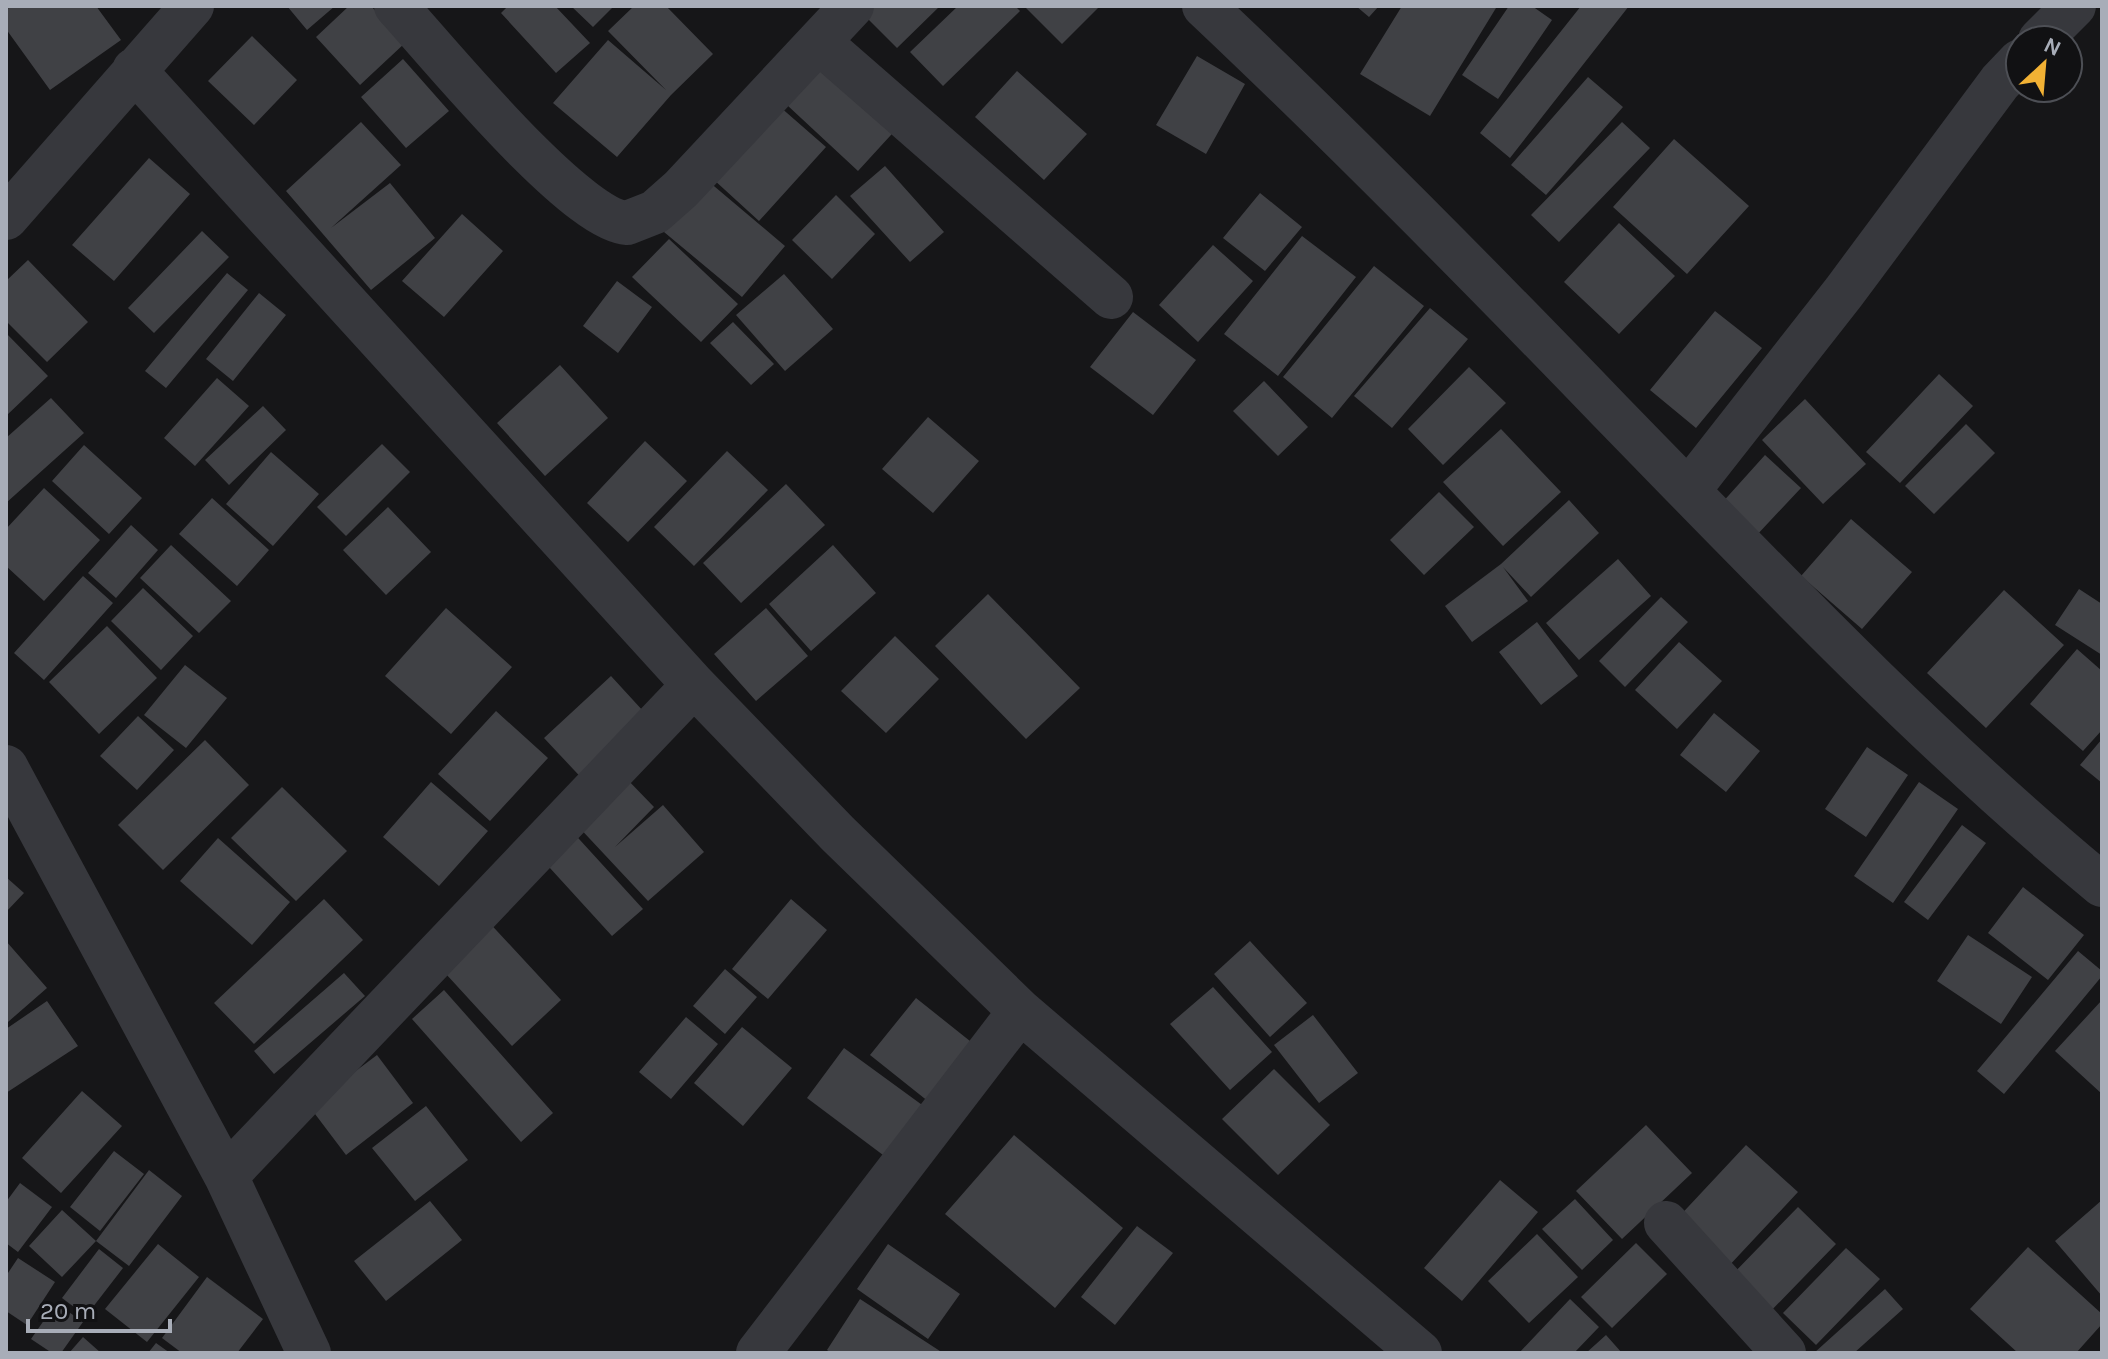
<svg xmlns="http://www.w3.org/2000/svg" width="2108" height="1359" font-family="Karla,sans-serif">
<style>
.building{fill:#404145}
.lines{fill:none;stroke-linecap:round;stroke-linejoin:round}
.minor{stroke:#37383d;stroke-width:44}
</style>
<rect width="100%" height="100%" fill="#161618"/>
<path class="building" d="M11,6H96L121,40L50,90L6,29V10Z
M287,6H335L307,30Z
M349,6H371L405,43L360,85L316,37Z
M508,6H555L590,43L556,73L501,13Z
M571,6H614L593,27Z
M634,6H666L713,54L671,95L617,157L553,103L608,40L666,90L608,31Z
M855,6H940L897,48Z
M958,6H1015L1020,11L943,86L910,52Z
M1024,6H1100L1062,44Z
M1356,6H1379L1369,17Z
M1402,6H1492L1496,8L1430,116L1360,74Z
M1509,6H1532L1552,20L1498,99L1462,75Z
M1581,6H1629L1510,158L1480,133Z
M252,36L297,80L254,125L208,81Z
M1197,56L1245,84L1206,154L1156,125Z
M403,59L449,111L406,148L361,97Z
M829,60L901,124L858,171L787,105Z
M1017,71L1087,134L1044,180L975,117Z
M1588,77L1623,107L1546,195L1511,165Z
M779,106L826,147L759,221L713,179Z
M361,122L401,165L331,228L390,183L435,238L371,290L286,191Z
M1622,122L1650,148L1559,242L1531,215Z
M1674,139L1749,206L1687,274L1613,207Z
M149,158L190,194L114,281L72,245Z
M885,166L944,232L910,262L850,196Z
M708,181L785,246L742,297L664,232Z
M1260,193L1302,227L1265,271L1223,238Z
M836,195L875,234L832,279L792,240Z
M462,214L503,251L444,317L402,281Z
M1619,223L1675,276L1619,334L1564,282Z
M202,231L229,257L154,333L128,308Z
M1302,236L1356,277L1278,376L1224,334Z
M669,239L738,304L701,342L632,277Z
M1213,245L1253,281L1198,342L1159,305Z
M28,260L88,322L47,362L6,321V281Z
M1374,266L1424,306L1332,418L1283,377Z
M227,273L248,290L166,388L145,371Z
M784,274L833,329L785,371L736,315Z
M617,281L652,307L618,353L583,326Z
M259,293L286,315L233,381L206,359Z
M1430,308L1468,339L1392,428L1354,396Z
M1715,311L1762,348L1696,428L1650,390Z
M1133,312L1196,360L1153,415L1090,367Z
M733,322L774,364L751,385L710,343Z
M6,333L48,376L6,416Z
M560,365L608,418L545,476L497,423Z
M1469,367L1506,403L1443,465L1408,429Z
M1939,374L1973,406L1900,483L1866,452Z
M217,378L249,406L195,466L164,438Z
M1264,381L1308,427L1278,456L1233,411Z
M51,398L84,433L6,503V438Z
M1805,399L1866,464L1823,504L1762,440Z
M263,406L286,430L229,485L205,460Z
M928,417L979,461L933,513L882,469Z
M1966,424L1995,453L1934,514L1905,486Z
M1501,429L1561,492L1503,546L1443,482Z
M645,441L687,481L628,542L587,503Z
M382,444L410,472L346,536L317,507Z
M84,445L142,498L109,534L52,481Z
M727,451L768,490L694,566L654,527Z
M271,452L319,494L273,546L226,504Z
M1765,455L1801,488L1755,537L1720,505Z
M786,484L825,525L741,603L703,563Z
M44,488L100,540L44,601L6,566V529Z
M1439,492L1474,527L1424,575L1390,540Z
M212,498L269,550L237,586L179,534Z
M1569,500L1599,533L1531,597L1503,567L1528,601L1472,642L1445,606L1501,564Z
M388,507L431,552L386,595L343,550Z
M1851,519L1912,572L1862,629L1801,576Z
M131,525L158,550L116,598L88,573Z
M171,545L231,601L199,633L140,578Z
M833,545L876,593L811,651L769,604Z
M1618,559L1651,596L1579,660L1546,623Z
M83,576L113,603L44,680L14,653Z
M143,588L193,636L161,670L111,621Z
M2079,589L2102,604V655L2055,625Z
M2004,590L2064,645L1986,728L1927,673Z
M988,594L1080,688L1026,739L935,646Z
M1661,597L1688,622L1625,687L1599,661Z
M446,608L512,667L451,734L385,676Z
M766,608L808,656L756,701L714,654Z
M1537,622L1578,676L1541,705L1499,652Z
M107,626L157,678L99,734L49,682Z
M895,636L939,679L886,733L841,691Z
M1679,642L1722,681L1677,729L1635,690Z
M2077,649L2102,671V730L2083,751L2030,704Z
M185,665L227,698L186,748L144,715Z
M611,676L655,724L589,786L544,738Z
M496,711L548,758L490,821L438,774Z
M1714,713L1760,751L1726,792L1680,755Z
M138,716L174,750L137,790L100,756Z
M2102,739V783L2080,765Z
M205,740L249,785L163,870L118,825Z
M1867,747L1908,775L1866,837L1825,809Z
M623,775L654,807L615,847L663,805L704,852L648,901L575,823Z
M431,782L488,831L439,886L383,837Z
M1919,782L1958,809L1893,903L1854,876Z
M282,787L347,851L296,901L231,838Z
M1962,825L1986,843L1928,920L1904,902Z
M569,828L643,909L612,936L539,856Z
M218,838L290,902L252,945L180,881Z
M6,877L24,893L6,912Z
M2023,887L2084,935L2048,980L1988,933Z
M324,899L363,940L254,1044L214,1003Z
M791,899L827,930L768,999L732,969Z
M484,917L561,1000L512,1046L435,962Z
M1968,935L2032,977L2001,1024L1937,981Z
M6,941L47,988L8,1022L6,1020Z
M1250,941L1307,1003L1270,1037L1214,974Z
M2078,951L2102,971V976L2004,1094L1977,1071Z
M725,969L757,997L725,1034L693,1006Z
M344,973L365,996L274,1074L254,1051Z
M1213,987L1272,1052L1230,1090L1170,1024Z
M444,990L553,1113L521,1142L412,1019Z
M916,998L980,1049L934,1106L870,1055Z
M2102,1000V1094L2055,1051Z
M47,1001L78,1046L6,1093V1029Z
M1313,1015L1358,1073L1319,1103L1274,1045Z
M686,1017L718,1044L671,1099L639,1072Z
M742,1027L792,1068L743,1126L694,1083Z
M844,1048L929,1110L891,1161L807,1098Z
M377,1055L413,1103L346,1155L309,1106Z
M1274,1069L1330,1125L1278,1175L1222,1119Z
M82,1091L122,1126L61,1193L22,1158Z
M426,1106L468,1160L415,1201L372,1148Z
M1646,1125L1692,1173L1622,1239L1576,1191Z
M1014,1135L1123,1228L1055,1308L945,1214Z
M1746,1145L1798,1192L1726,1269L1674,1222Z
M114,1151L144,1174L100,1231L70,1207Z
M149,1170L182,1196L129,1266L96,1241Z
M1500,1180L1538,1212L1462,1301L1424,1268Z
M20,1183L52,1207L18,1252L6,1243V1202Z
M1575,1199L1613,1240L1582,1270L1542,1229Z
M2102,1200V1296L2055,1241Z
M430,1201L462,1240L386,1301L354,1261Z
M1798,1207L1836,1244L1766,1316L1728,1279Z
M62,1210L96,1241L62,1277L29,1246Z
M1137,1226L1173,1253L1115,1325L1081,1297Z
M1537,1234L1578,1277L1529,1323L1488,1281Z
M1636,1243L1667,1274L1612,1328L1581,1297Z
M158,1244L199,1277L147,1342L105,1309Z
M888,1244L960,1294L928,1339L857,1289Z
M2028,1247L2102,1314V1324L2076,1353H2018L1970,1309Z
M1846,1248L1880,1279L1816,1345L1783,1313Z
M99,1249L123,1268L86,1316L62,1298Z
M18,1258L55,1282L27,1325L6,1311V1276Z
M207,1277L263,1319L237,1353H182L162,1338Z
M1885,1289L1903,1309L1854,1353H1814Z
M860,1299L943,1353H831L827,1350Z
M1570,1299L1599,1327L1574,1353H1519Z
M56,1303L83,1322L61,1353H52L31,1339Z
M1606,1335L1622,1353H1586Z
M83,1337L101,1353H69Z
M156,1343L170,1353H148Z"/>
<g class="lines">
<path class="minor" d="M396,6C436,50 575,220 627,223L655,212L681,189L852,6
M1204,6C1344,138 1478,274 1611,412C1770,575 1927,740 2102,885
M2040,40L2074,6
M819,42L1111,297
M134,70L694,685L838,834L1020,1011L1420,1353
M6,218L192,6
M1688,491L1844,292L2000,82L2020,61
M6,767L226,1176L309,1353
M226,1176L694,685
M1666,1223L1784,1353
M758,1353L1020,1011"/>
</g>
<rect width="2108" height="1359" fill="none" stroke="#a8adb8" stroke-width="16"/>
<g transform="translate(2044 64) rotate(26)"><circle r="38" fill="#111113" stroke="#4d4f55" stroke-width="2"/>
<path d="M0-6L14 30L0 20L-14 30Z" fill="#f2b134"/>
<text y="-12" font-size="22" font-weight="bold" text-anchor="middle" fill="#a8adb8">N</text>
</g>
<path d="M28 1319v12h142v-12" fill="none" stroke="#a8adb8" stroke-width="4"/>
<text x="40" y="1319" font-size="24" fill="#a8adb8" stroke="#111113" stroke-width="6" paint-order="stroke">20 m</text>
</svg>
